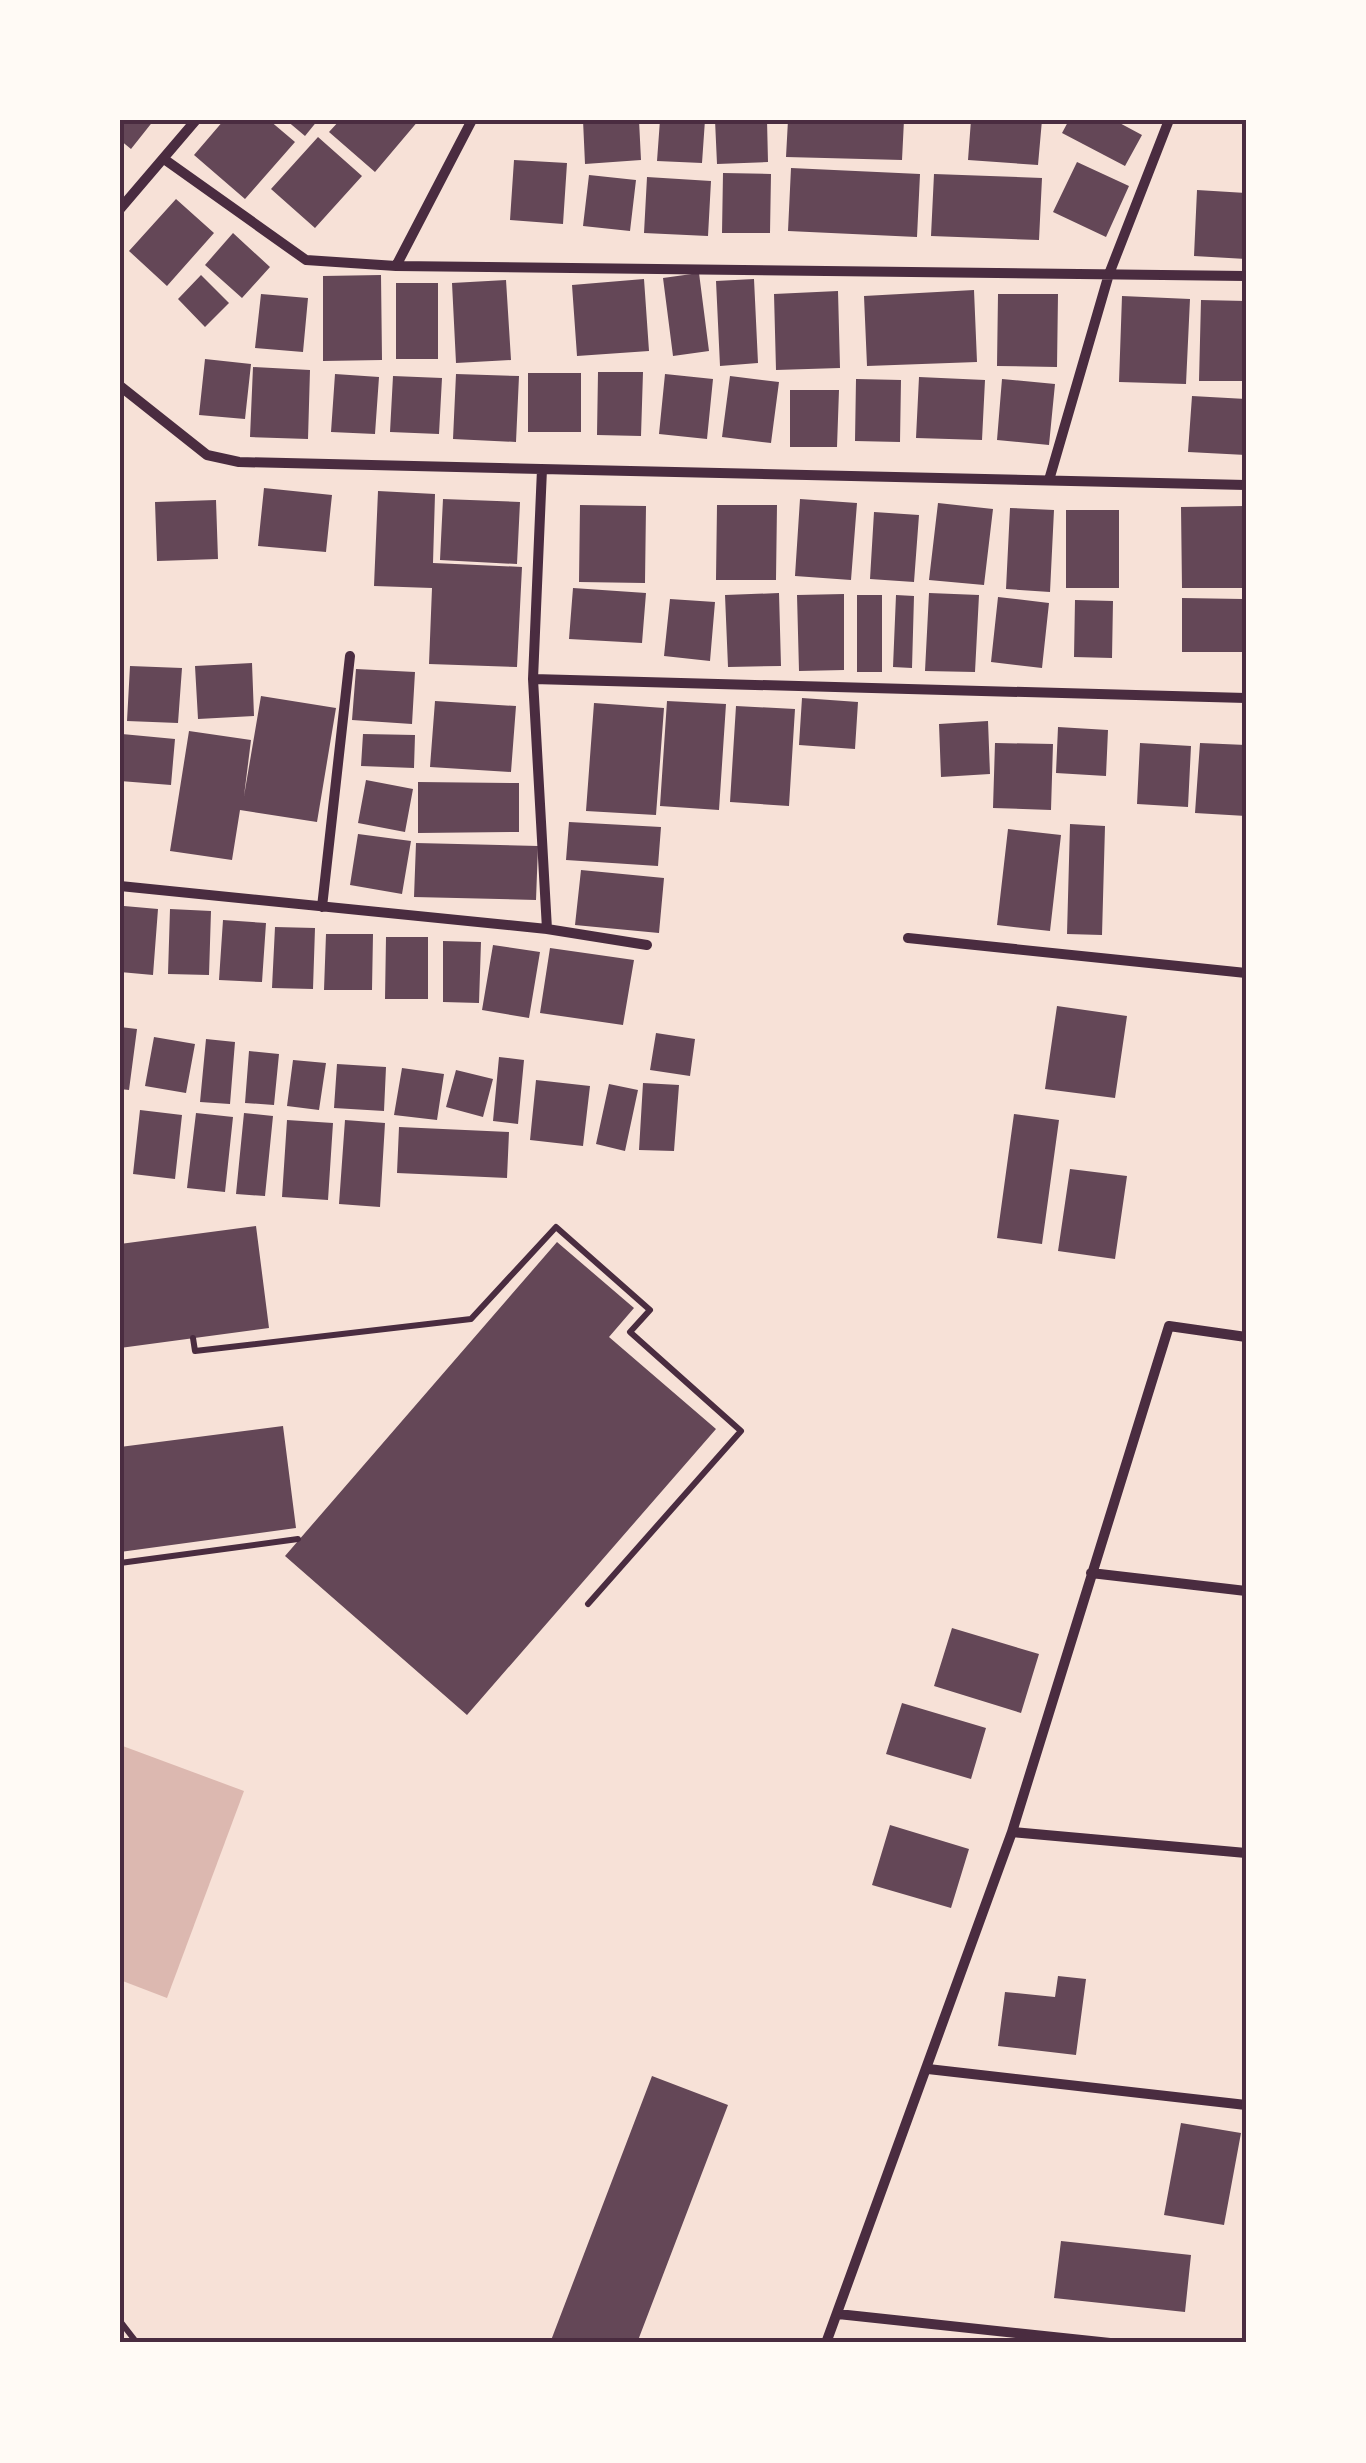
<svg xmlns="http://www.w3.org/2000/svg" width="1366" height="2463" font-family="Ubuntu,sans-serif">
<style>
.water{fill:#dcb8b0}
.building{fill:#644757}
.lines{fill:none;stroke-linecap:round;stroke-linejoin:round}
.path{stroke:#4a2c40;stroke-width:6}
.minor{stroke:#4a2c40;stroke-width:10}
.neatline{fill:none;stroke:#4a2c40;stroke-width:4}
</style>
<rect width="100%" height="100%" fill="#f7e1d7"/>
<path class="water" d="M120,1745L244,1791L167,1998L120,1980Z"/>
<path class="building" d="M120,120H154L131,149L120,140Z
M224,120H269L295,142L245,199L194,155Z
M286,120H318L305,136Z
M340,120H419L375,172L329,132Z
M583,120H639L641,160L585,164Z
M660,120H705L702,163L657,161Z
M715,120H767L768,162L717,164Z
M788,120H904L902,160L786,157Z
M971,120H1042L1038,165L968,160Z
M1069,120H1114L1142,135L1125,166L1062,133Z
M318,137L362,176L315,228L271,189Z
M514,160L567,163L563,224L510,220Z
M1077,162L1129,186L1106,237L1053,212Z
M791,168L920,174L917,237L788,231Z
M723,173L771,174L770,233H722Z
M934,174L1042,178L1039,240L931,236Z
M589,175L636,180L630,231L583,226Z
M647,177L711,181L708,236L644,233Z
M1197,190L1246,193V259L1194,256Z
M176,199L214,233L167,286L129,251Z
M233,233L270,267L242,298L205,265Z
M699,273L709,351L673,356L663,278Z
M201,275L229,303L205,327L178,299Z
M381,275L382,360L323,361V276Z
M644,279L649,351L577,356L572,285Z
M754,279L758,363L720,366L716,281Z
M506,280L511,360L456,363L452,283Z
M396,283H438V359H396Z
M974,290L977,362L867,366L864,296Z
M838,291L840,368L776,370L774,294Z
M261,294L308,298L303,352L255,348Z
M998,294H1058L1057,367L997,366Z
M1122,296L1190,299L1186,384L1119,382Z
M1201,300L1246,301V381H1199Z
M205,359L251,364L245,419L199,415Z
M253,367L310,370L308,439L250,437Z
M598,372H643L641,436L597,435Z
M528,373H581V432H528Z
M335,374L379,377L375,434L331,432Z
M456,374L519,376L516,442L453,439Z
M665,374L713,379L707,439L659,434Z
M393,376L442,378L439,434L390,432Z
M730,376L779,382L771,443L722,437Z
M919,377L985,380L982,440L916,438Z
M856,379L901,380L900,442L855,441Z
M1002,379L1055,384L1049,445L997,440Z
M790,390H839L837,447H790Z
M1192,396L1246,399V455L1188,452Z
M264,488L332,495L326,552L258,546Z
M378,491L435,494L433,563L522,567L517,667L429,664L432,588L374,586Z
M443,499L520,502L517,564L440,560Z
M800,499L857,503L851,580L795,576Z
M216,500L218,559L157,561L155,502Z
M938,503L993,509L984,585L929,580Z
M580,505L646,506L645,583L579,582Z
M717,505H777L776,580H716Z
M1245,506V588H1182L1181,507Z
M1010,508L1054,510L1050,592L1006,589Z
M1066,510H1119V588H1066Z
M874,512L919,515L914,582L870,579Z
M573,588L646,593L642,643L569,639Z
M779,593L781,666L728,667L725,595Z
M929,593L979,595L975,672L925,671Z
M844,594V670L799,671L797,595Z
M857,595H882V672H857Z
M896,595L914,596L912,668L893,667Z
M998,597L1049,603L1042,668L991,662Z
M1182,598L1243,599V652H1182Z
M670,599L715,602L710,661L664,656Z
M1075,600L1113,601L1112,658L1074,657Z
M252,663L254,716L198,719L195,666Z
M130,666L182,668L178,723L127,721Z
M356,669L415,672L412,724L352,720Z
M261,696L336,708L317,822L240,810L232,860L170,851L189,731L251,740L244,796Z
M802,698L858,702L855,749L799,745Z
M435,701L516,706L511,772L430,767Z
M667,701L726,704L719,810L660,806Z
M594,703L664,708L656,815L586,811Z
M736,706L795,709L789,806L730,802Z
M988,721L990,774L941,777L939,724Z
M1058,727L1108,730L1106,776L1056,773Z
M122,734L175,739L171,785L120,781Z
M363,734L415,735L414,768L361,766Z
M995,743L1053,744L1051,810L993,808Z
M1140,743L1191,746L1188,807L1137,804Z
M1200,743L1246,745V816L1195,813Z
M366,780L413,789L405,832L358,823Z
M418,782L519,783V832L418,833Z
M569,822L661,827L658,866L566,860Z
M1070,824L1105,826L1102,935L1067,934Z
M1008,829L1061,835L1050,931L997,925Z
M358,834L411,841L402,894L350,885Z
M416,843L538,846L536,900L414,897Z
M581,870L664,878L659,933L575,925Z
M124,906L158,909L153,975L120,972Z
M170,909L211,911L209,975L168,974Z
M223,920L266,923L262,982L219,980Z
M275,927L315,928L313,989L272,988Z
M326,934H373L372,990H324Z
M386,937H428V999H385Z
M443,941L481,942L479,1003L443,1002Z
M493,945L540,952L529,1018L482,1010Z
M550,948L634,960L623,1025L540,1013Z
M1057,1006L1127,1016L1115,1098L1045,1089Z
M120,1027L137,1029L129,1090L120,1089Z
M656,1033L695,1039L690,1076L650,1070Z
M154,1037L195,1044L186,1093L145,1086Z
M206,1039L235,1042L230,1104L200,1102Z
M249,1051L279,1054L274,1105L245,1103Z
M499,1057L524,1060L518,1124L493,1121Z
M293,1060L326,1063L319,1110L287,1106Z
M337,1064L386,1067L384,1111L334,1108Z
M402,1068L444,1074L437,1120L394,1115Z
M456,1070L493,1079L483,1117L446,1107Z
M536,1080L590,1086L583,1146L530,1140Z
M643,1083L679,1085L674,1151L639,1150Z
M609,1084L638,1090L625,1151L596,1144Z
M140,1110L182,1115L175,1179L133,1174Z
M196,1113L233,1117L225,1192L187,1188Z
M244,1113L273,1116L265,1196L236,1194Z
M1014,1114L1059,1120L1042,1244L997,1238Z
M287,1120L333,1123L328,1200L282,1197Z
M345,1120L385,1123L380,1207L339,1204Z
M399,1127L509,1132L507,1178L397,1173Z
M1070,1169L1127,1176L1115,1259L1058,1251Z
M256,1226L269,1328L120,1348V1244Z
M557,1242L634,1308L609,1337L716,1429L467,1715L285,1556Z
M283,1426L296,1528L120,1552V1447Z
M952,1628L1039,1654L1021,1713L934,1686Z
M902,1703L986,1728L971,1779L886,1754Z
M890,1825L969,1849L951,1908L872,1885Z
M1058,1976L1086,1979L1076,2055L998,2046L1005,1992L1055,1997Z
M652,2076L728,2105L637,2343H550Z
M1181,2123L1241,2133L1224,2225L1164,2215Z
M1061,2241L1191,2255L1185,2312L1054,2298Z"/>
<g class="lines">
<path class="path" d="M193,1338L195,1351L471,1319L556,1227L650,1310L630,1332L741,1431L588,1604
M120,1563L298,1539
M120,2321L137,2343"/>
<path class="minor" d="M164,159L306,260L396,266L1246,276
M120,209L196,120
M396,266L472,120
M120,386L207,455L239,462L1246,485
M542,469L533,679L547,929
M1049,480L1109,274L1169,120
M533,679L1246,698
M120,886L547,929L647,945
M322,907L350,656
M908,938L1246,973
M1091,1573L1246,1591
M1012,1832L1246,1853
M928,2069L1246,2105
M838,2314L1110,2343
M826,2343L1012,1832L1169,1326L1246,1337"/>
</g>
<rect width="1366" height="2463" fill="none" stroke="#fffaf5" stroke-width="245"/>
<rect x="122" y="122" width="1122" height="2218" class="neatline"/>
</svg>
